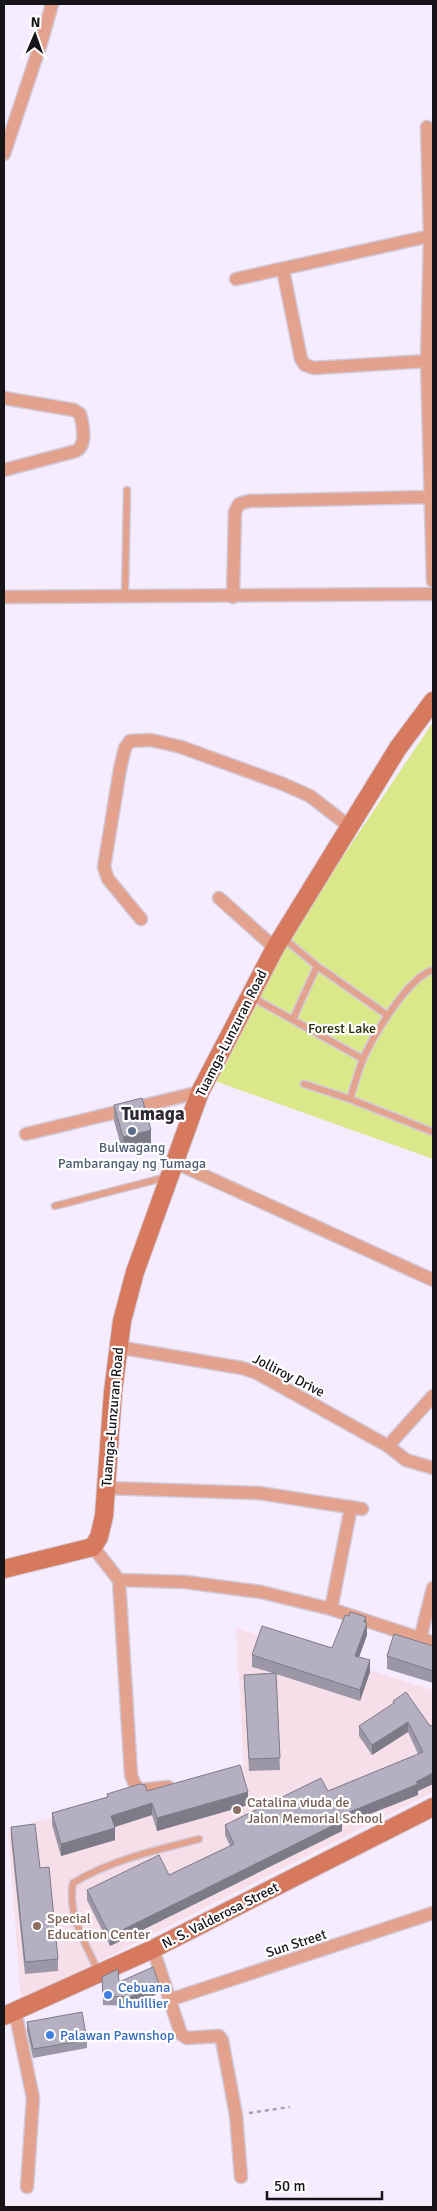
<svg xmlns="http://www.w3.org/2000/svg" width="437" height="2211" font-family="Signika,sans-serif">
<style>
.education{fill:#f7dfea}
.green{fill:#dae88a}
.lines{fill:none;stroke-linecap:round;stroke-linejoin:round}
.lane-casing{stroke:#d2c9da;stroke-width:9}
.street-casing{stroke:#d2c9da;stroke-width:15}
.secondary-casing{stroke:#d2c9da;stroke-width:20}
.path{stroke:#a8a1af;stroke-width:2.5;stroke-dasharray:4 4;stroke-linecap:butt}
.lane{stroke:#e2a28e;stroke-width:6}
.street{stroke:#e2a28e;stroke-width:12}
.secondary{stroke:#d6795c;stroke-width:18}
.wall{fill:#9b97a7}
.shaded-wall{fill:#7e7b88}
.building{fill:#b4b0c2;stroke:#7e7b88}
.service-dot{fill:#5c6f8a;stroke:#fefefe;stroke-width:2}
.education-dot{fill:#8d6e63;stroke:#fefefe;stroke-width:2}
.shop-dot{fill:#3f7fe0;stroke:#fefefe;stroke-width:2}
.labels{text-anchor:middle;stroke-width:4.5;stroke-linejoin:round;paint-order:stroke}
.park-label{font-size:14px;fill:#282c03;stroke:#fefefe}
.street-label{font-size:14px;fill:#161319;stroke:#fefefe}
.service-label{font-size:14px;fill:#4e5e75;stroke:#fefefe}
.education-label{font-size:14px;fill:#785e54;stroke:#fefefe;text-anchor:start}
.shop-label{font-size:14px;fill:#366cbe;stroke:#fefefe;text-anchor:start}
.district-label{font-size:19px;font-weight:bold;fill:#2f2835;stroke:#fefefe}
</style>
<rect width="100%" height="100%" fill="#f6ecff"/>
<path class="education" d="M236,1628L433,1690V1792L21,2001L8,1829L244,1766Z"/>
<path class="green" d="M433,722V1159L212,1080L289,937Z"/>
<g class="lines">
<g class="lane-casing">
<path id="lane" d="M125,596L127,490
M282,937L317,966L387,1015
M250,996L363,1059
M293,1019L317,966
M304,1084L350,1099L433,1132
M350,1099C354,1086 358,1072 363,1059C374,1035 408,977 433,970
M55,1206L167,1177
M99,1973C86,1944 67,1915 73,1883C111,1860 156,1850 199,1839"/>
</g>
<g class="street-casing">
<path id="street" d="M427,127L430,236L427,361L433,581
M4,154L42,40L52,4
M283,270L301,359L305,365L314,368L427,361
M236,279L430,236
M4,398L74,410L80,414C83,425 87,445 76,451L4,470
M4,597L433,594
M233,597L235,512L239,504L249,501L429,497
M219,898L275,948
M141,919L108,879L104,867L120,769L125,748L130,741L151,740L181,747L283,784L310,796L350,827
M26,1134L200,1092
M174,1162L433,1280
M117,1347L242,1368L257,1373L388,1446L406,1460L433,1468
M388,1446L433,1396
M106,1488L259,1493L362,1509
M93,1547L119,1580L131,1775L135,1785L141,1790L168,1787
M119,1580L185,1582L261,1592L331,1609L428,1641
M331,1609L351,1507
M420,1639L433,1588
M153,1949L181,2034L187,2038L219,2036L222,2040L236,2115L241,2177
M169,2000L433,1913
M15,2011L33,2098L27,2187"/>
</g>
<g class="secondary-casing">
<path id="secondary" d="M4,1569L93,1547L99,1537L104,1516L113,1392L122,1321L135,1272L200,1092L275,948L398,748L433,701
M4,2016L153,1949L433,1807"/>
</g>
<path class="path" d="M249,2113L290,2107"/>
<use href="#lane" class="lane"/>
<use href="#street" class="street"/>
<use href="#secondary" class="secondary"/>
</g>
<path class="wall" d="M114,1105L151,1145L123,1153L114,1121Z
M366,1623L367,1635L359,1657L370,1672L360,1701L276,1674L280,1770L249,1771L244,1675L273,1673L252,1667V1655L332,1648Z
M433,1646V1683L387,1669V1656Z
M393,1701L430,1726L433,1725V1784L418,1791V1795L342,1825V1831L110,1946L87,1900V1890L169,1875L230,1846L225,1835V1825L328,1791L418,1754L408,1732L372,1755L359,1736V1726L393,1704Z
M147,1791L248,1805L157,1831L152,1815L115,1827V1840L61,1856L52,1825V1813L107,1797V1794Z
M11,1827L40,1868L58,1959V1971L25,1974L11,1838Z
M102,1977L119,1982L159,1993L130,2006L103,2005Z
M27,2022L87,2040V2048L33,2058L27,2031Z"/>
<path class="shaded-wall" d="M151,1130V1145L123,1153V1137Z
M366,1617V1627L367,1623V1635L355,1668V1656Z
M370,1660V1672L360,1701V1690Z
M408,1722V1732L372,1755V1745Z
M433,1773V1784L418,1791V1795L342,1825V1831L110,1946V1936L340,1816Z
M248,1792V1805L157,1831V1818Z
M152,1803V1815L111,1828V1816Z
M115,1828V1840L61,1856V1844Z
M159,1984V1993L130,2006V1997Z"/>
<path class="building" d="M142,1098L151,1130L123,1137L114,1105Z
M350,1612L366,1617L364,1622L367,1623L355,1656L370,1660L360,1690L252,1655L262,1626L332,1648L345,1615L349,1616Z
M394,1634L433,1646V1671L387,1656Z
M276,1673L280,1758L249,1759L244,1675Z
M406,1692L430,1726L433,1725V1773L416,1782L418,1784L340,1816L342,1821L110,1936L87,1890L159,1855L169,1875L234,1844L225,1825L321,1778L328,1791L423,1752L408,1722L372,1745L359,1726L394,1703L393,1701Z
M240,1765L248,1792L157,1818L152,1803L111,1816L115,1828L61,1844L52,1813L108,1797L107,1794L140,1784L145,1785L147,1791Z
M35,1824L40,1868L49,1867L58,1959L25,1962L11,1827Z
M153,1967L159,1984L130,1997L103,1996L102,1977L118,1969L119,1982Z
M82,2012L87,2040L33,2049L27,2022Z"/>
<circle class="service-dot" cx="132" cy="1131" r="5"/>
<g class="education-dot">
<circle cx="237" cy="1810" r="5"/>
<circle cx="37" cy="1926" r="5"/>
</g>
<g class="shop-dot">
<circle cx="108" cy="1995" r="5"/>
<circle cx="50" cy="2035" r="5"/>
</g>
<g class="labels">
<g class="park-label">
<text x="342" y="1033">Forest Lake</text>
</g>
<g class="street-label">
<text transform="translate(231 1033) rotate(-63)" y="5">Tuamga-Lunzuran Road</text>
<text transform="translate(289 1375) rotate(27)" y="5">Jolliroy Drive</text>
<text transform="translate(112 1417) rotate(-85)" y="5">Tuamga-Lunzuran Road</text>
<text transform="translate(220 1915) rotate(-27)" y="5">N. S. Valderosa Street</text>
<text transform="translate(296 1943) rotate(-18)" y="5">Sun Street</text>
</g>
<g class="service-label">
<text x="132" y="1152">Bulwagang<tspan x="132" dy="16">Pambarangay ng Tumaga</tspan></text>
</g>
<g class="education-label">
<text x="247" y="1807">Catalina viuda de<tspan x="247" dy="16">Jalon Memorial School</tspan></text>
<text x="47" y="1923">Special<tspan x="47" dy="16">Education Center</tspan></text>
</g>
<g class="shop-label">
<text x="118" y="1992">Cebuana<tspan x="118" dy="16">Lhuillier</tspan></text>
<text x="60" y="2040">Palawan Pawnshop</text>
</g>
<g class="district-label">
<text x="153" y="1120">Tumaga</text>
</g>
</g>
<rect width="437" height="2211" fill="none" stroke="#161319" stroke-width="10"/>
<g transform="translate(35 35) rotate(2)" stroke="#fefefe" stroke-width="4" paint-order="stroke">
<path d="M0-4L9 19L0 12L-9 19Z" fill="#161319"/>
<text y="-8" font-size="14" font-weight="bold" text-anchor="middle" fill="#161319">N</text>
</g>
<path d="M267 2191v8h115v-8" fill="none" stroke="#161319" stroke-width="2.5"/>
<text x="274" y="2191" font-size="15" fill="#161319" stroke="#fefefe" stroke-width="4" paint-order="stroke">50 m</text>
</svg>
